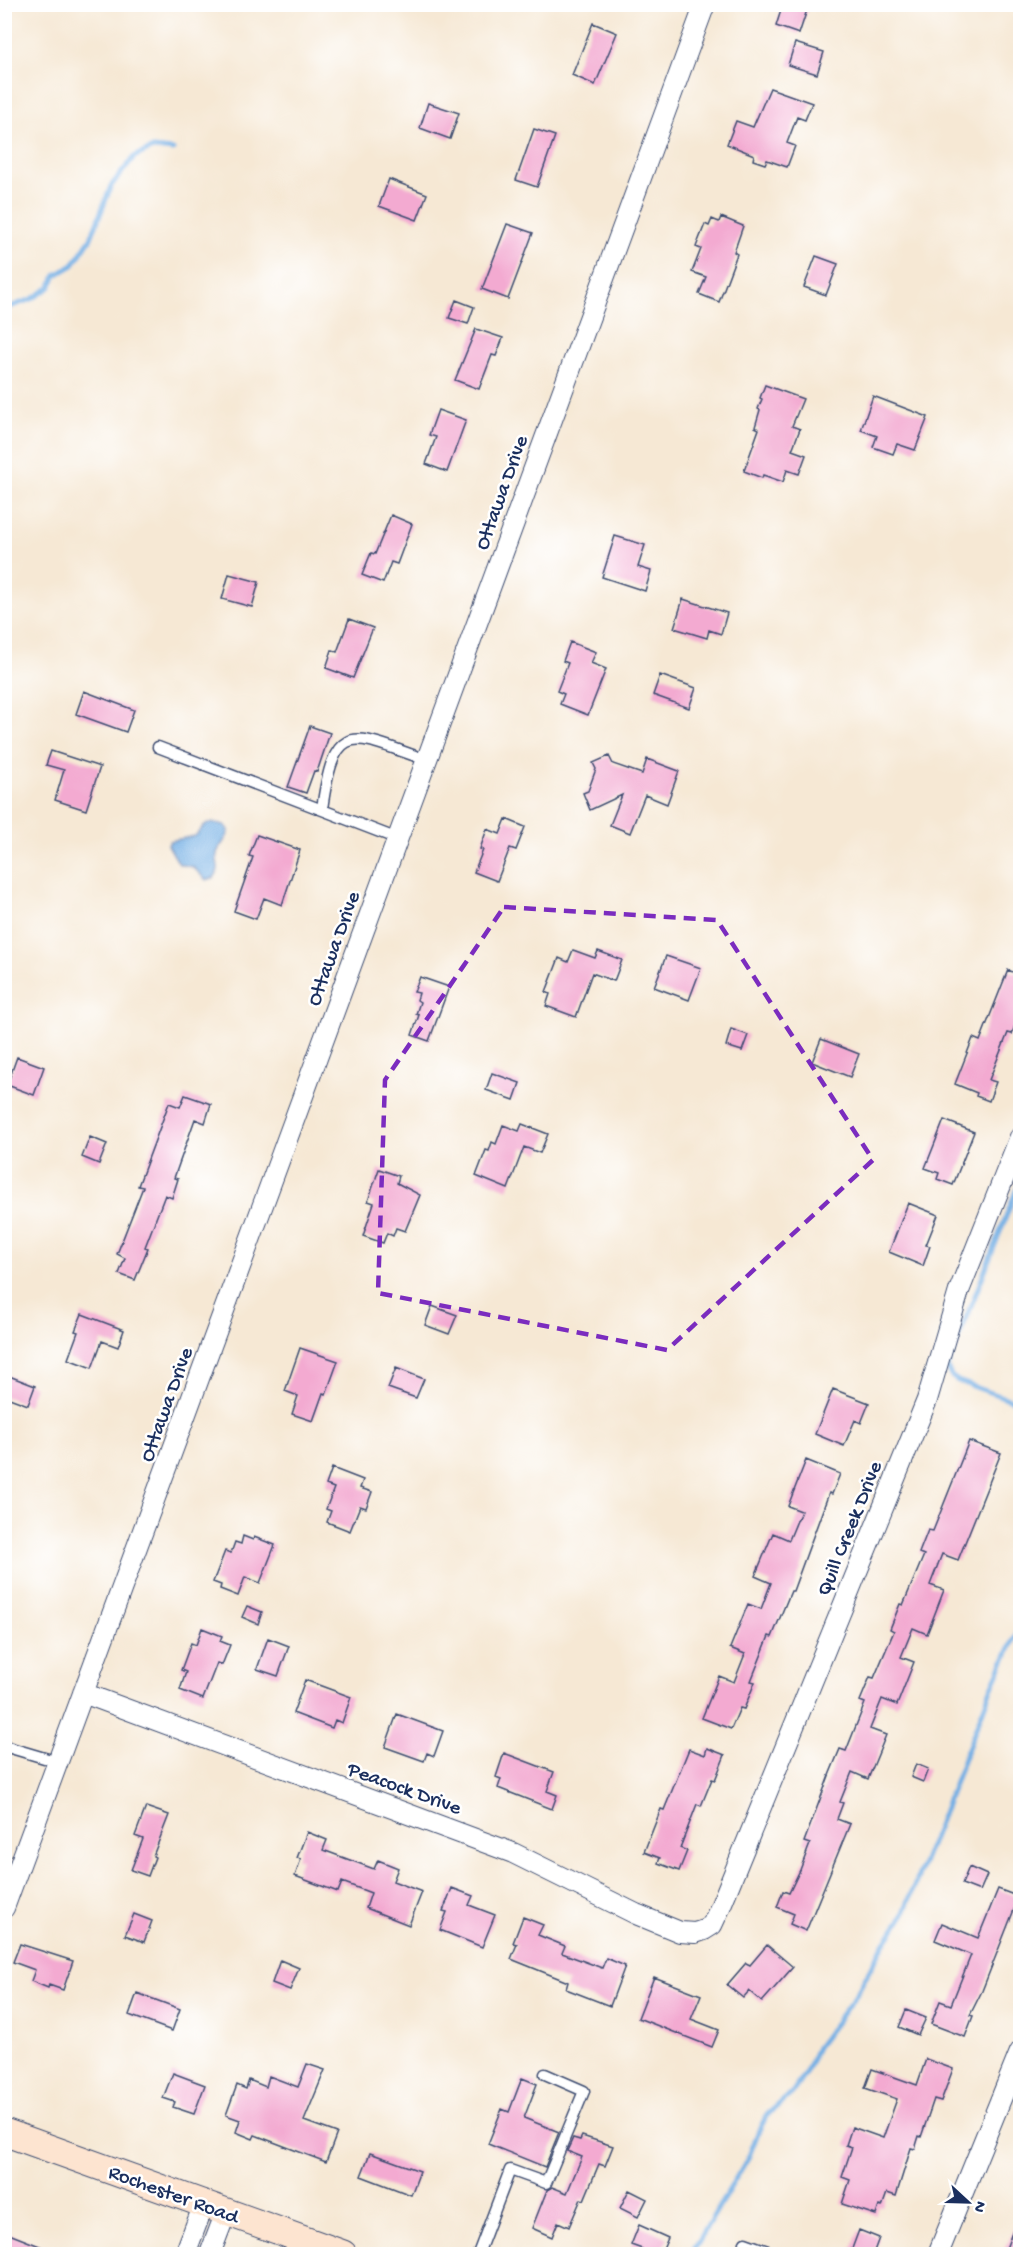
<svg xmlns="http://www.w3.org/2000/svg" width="1025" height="2259" font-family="'Gochi Hand',sans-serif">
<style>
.water{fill:#73afe4;stroke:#476fa1;stroke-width:1.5}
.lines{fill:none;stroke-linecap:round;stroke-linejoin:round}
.stream{stroke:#73afe4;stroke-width:5}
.building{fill:#f3aad1}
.lane-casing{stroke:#3c4b70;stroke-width:13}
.street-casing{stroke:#3c4b70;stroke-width:22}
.secondary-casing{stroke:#3c4b70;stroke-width:29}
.lane{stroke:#fff;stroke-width:10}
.street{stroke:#fff;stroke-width:20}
.secondary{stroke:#fde4d0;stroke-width:27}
.marked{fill:none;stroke:#7b2cbf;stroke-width:4.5;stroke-dasharray:12 8;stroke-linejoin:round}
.labels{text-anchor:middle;stroke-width:5;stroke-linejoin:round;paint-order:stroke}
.street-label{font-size:21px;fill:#1b2f5e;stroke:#fff}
</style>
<rect width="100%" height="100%" fill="#fff"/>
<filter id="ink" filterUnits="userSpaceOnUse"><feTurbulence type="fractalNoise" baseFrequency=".0167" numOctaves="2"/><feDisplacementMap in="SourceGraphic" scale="12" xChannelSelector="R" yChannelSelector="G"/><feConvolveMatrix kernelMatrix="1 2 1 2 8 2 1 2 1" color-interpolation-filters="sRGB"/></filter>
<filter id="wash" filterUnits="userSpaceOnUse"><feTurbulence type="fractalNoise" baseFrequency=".008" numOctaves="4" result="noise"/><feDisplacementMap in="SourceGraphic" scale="24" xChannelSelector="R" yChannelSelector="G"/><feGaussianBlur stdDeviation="1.35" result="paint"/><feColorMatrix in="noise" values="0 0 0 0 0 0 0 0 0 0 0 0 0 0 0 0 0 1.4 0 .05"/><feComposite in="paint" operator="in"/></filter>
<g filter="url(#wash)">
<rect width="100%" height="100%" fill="#f6e8d4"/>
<path class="water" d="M212,823L225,825L229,830C228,840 220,844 217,853C214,865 223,864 214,878L206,880L193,867L179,864L168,845L170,841L195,836L206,824Z"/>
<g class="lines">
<path class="stream" d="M4,309L32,299L50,287L56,275L73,265L91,238L111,186L134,157L153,148L173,150
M1020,1181L947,1367L951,1376L958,1381L1020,1403
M689,2254L694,2249L749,2156L759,2130L767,2115L792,2093L806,2072L817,2047L854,1998L884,1944L902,1918L991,1689L1020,1626"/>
</g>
<g id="blocks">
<path class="building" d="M783,4H809L799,34L776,26Z
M593,23L617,33L595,85L572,75Z
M795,43L824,52L817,74L788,65Z
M770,88L812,103L805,120L797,117L787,143L795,146L787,167L767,160L765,164L753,160L754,155L727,144L736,121L753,127Z
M428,103L459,113L450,139L420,128Z
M534,129L555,136L537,187L516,180Z
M389,179L427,194L417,220L379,206Z
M721,217L743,226L734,252L737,254L719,302L699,294L706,277L692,272L701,249L696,247L705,224L709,226L712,219L719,222Z
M507,224L533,233L508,299L482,289Z
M816,256L838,264L826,295L804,287Z
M456,300L474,307L468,324L449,318Z
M476,329L503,338L496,356L492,355L479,389L455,380Z
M765,385L803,399L792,426L800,429L792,450L806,455L799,474L787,470L783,482L763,475L762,478L744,471L759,429L755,427L760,410L758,409L762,399L760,398Z
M873,396L928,417L915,450L897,444L893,454L873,447L877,436L861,430Z
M438,410L466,420L447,472L426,464L436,437L429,435Z
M391,515L412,524L397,564L391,562L383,583L362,575L371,553L375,554Z
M615,536L645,545L638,567L651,571L645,591L602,577Z
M229,574L259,582L252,607L222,599Z
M683,599L727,613L721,634L709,630L707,638L674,628Z
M349,619L373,628L353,678L326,668L332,650L337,652Z
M570,642L596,652L591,663L606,669L588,715L560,704L564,694L557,691L568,663L563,661Z
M660,675L696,688L689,708L653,695Z
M84,691L134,710L126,732L76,714Z
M310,726L330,733L317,772L314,771L306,793L288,787Z
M51,751L100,767L86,810L55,800L64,770L46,765Z
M609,756L613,764L642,774L647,759L679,771L667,804L645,795L630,833L610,825L622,795L590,810L583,793L588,791L596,769L593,763Z
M506,819L525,827L516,850L510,848L497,881L474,872L483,850L480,849L487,829L500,834Z
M257,835L300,850L282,905L264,898L256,919L234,911L253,857L249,856Z
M573,950L595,958L598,951L622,960L614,981L592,973L576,1017L546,1006L550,994L546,992L559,958L568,962Z
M666,956L701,968L689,1000L654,987Z
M1008,970L1020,975V1011L1012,1034L1008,1033L989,1080L996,1082L989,1101L976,1096L977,1093L955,1084L973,1038L980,1041Z
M420,977L449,987L429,1041L412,1035L419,1015L416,1014L420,1002L417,1000L419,993L414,992Z
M731,1029L748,1035L742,1051L726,1046Z
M821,1039L859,1054L850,1077L812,1062Z
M17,1057L44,1067L34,1095L7,1085Z
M492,1073L520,1083L514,1100L486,1090Z
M185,1095L211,1104L205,1123L195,1119L174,1178L178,1179L172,1198L165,1195L145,1247L148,1248L135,1280L119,1274L125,1258L117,1254L143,1187L138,1186L169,1103L180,1107Z
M944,1120L974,1132L953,1185L937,1179L939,1173L925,1168Z
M522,1124L548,1134L540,1153L524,1147L508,1189L476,1176L486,1150L489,1151L492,1142L496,1144L503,1125L519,1131Z
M90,1137L107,1144L99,1164L82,1157Z
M379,1169L399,1176L397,1183L420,1195L405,1231L396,1228L393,1236L387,1233L383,1243L363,1236L374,1203L368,1201Z
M908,1203L938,1215L926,1245L930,1246L923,1266L889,1252Z
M432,1306L457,1315L449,1334L425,1325Z
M82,1314L124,1330L118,1347L102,1341L92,1368L68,1359L78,1332L75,1331Z
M300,1348L338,1361L326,1394L323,1393L313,1421L292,1414L298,1396L285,1391Z
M396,1368L424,1379L416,1398L388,1388Z
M4,1374L35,1386L28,1405L4,1396Z
M833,1389L869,1403L861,1423L855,1420L844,1446L815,1434Z
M969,1441L1001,1453L958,1560L942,1554L930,1585L944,1590L927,1634L913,1628L901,1657L914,1662L897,1705L882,1699L870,1729L886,1735L868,1779L852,1772L840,1802L843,1803L837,1819L850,1824L806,1931L790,1924L794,1914L777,1907L783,1891L789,1893L800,1870L810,1844L804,1842L830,1773L840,1749L846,1751L865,1703L860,1701L870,1677L874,1678L894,1631L890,1629L900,1604L903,1605L924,1555L919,1553L928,1530L933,1531Z
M806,1460L840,1474L832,1494L829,1493L793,1591H791L772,1637L769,1636L751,1681L755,1682L744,1709L740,1708L731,1729L702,1718L719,1676L734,1682L745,1654L730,1648L748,1604L761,1609L771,1583L755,1576L773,1533L789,1540L801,1511L788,1506Z
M332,1468L363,1480L360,1488L372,1492L366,1508L360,1506L350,1531L327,1522L331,1511L326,1509L334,1488L326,1485Z
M243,1536L253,1540L254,1537L275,1545L260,1583L245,1577L238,1596L220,1589L221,1585L213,1582L225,1551L231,1553L235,1542L241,1544Z
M247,1606L262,1612L258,1624L242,1617Z
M202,1628L222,1636L220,1641L230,1645L222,1665L217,1663L203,1699L180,1690L186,1672L181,1670L191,1643L196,1645Z
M268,1638L289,1646L278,1676L257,1669Z
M305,1680L351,1697L342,1723L335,1720L332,1728L293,1713Z
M397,1714L443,1731L434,1756L427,1753L424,1761L385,1747Z
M707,1748L725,1755L715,1780L712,1779L701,1806L697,1804L680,1848L687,1851L679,1871L658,1863L660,1858L644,1852L661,1809L664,1810L689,1749L705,1755Z
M504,1753L554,1772L547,1791L557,1795L552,1809L498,1788L501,1779L496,1777Z
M916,1764L928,1769L923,1782L911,1777Z
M146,1807L169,1815L153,1856L155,1857L148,1876L131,1870L143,1839L135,1836Z
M307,1832L327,1840L323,1850L374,1869L378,1860L398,1868L393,1881L422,1892L409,1925L366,1908L371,1893L342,1882L338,1892L295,1876L301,1859L297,1858Z
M969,1867L987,1875L980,1891L962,1884Z
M452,1888L473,1896L469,1905L495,1915L482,1947L440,1930L447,1912L443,1911Z
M998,1889L1019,1897L982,1991L970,2015L973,2016L965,2037L931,2024L940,2001L951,2005L971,1955L935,1940L942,1923L978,1938Z
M134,1914L152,1921L144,1942L125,1935Z
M523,1917L543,1925L538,1935L565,1946L562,1953L602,1968L606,1958L625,1966L610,2006L566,1989L568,1982L511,1959L517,1944L513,1943Z
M20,1944L73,1961L63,1990L49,1985L48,1988L31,1981L35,1970L13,1962Z
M767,1945L793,1967L762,2002L749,1991L743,1998L727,1985L746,1963L750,1965Z
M280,1960L299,1968L290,1990L272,1983Z
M654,1977L701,1995L691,2019L719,2030L712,2047L638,2018Z
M137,1993L180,2009L172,2031L129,2015Z
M906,2010L926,2018L918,2035L899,2027Z
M926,2059L953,2069L941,2101L934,2099L921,2137L919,2136L915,2149L911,2148L896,2196L887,2193L882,2207L879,2206L876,2215L842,2204L850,2180L842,2177L852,2147L846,2145L852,2127L883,2138L897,2099L865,2088L872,2069L917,2085Z
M307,2064L325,2070L304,2121L337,2133L326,2162L255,2135L253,2139L236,2132L240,2120L226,2115L237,2085L246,2089L249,2080L266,2087L269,2076L298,2087Z
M173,2073L205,2085L194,2114L173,2107L175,2102L163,2098Z
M522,2078L537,2084L524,2118L559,2132L545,2167L488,2144L502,2109L509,2112Z
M582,2136L613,2146L605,2166L599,2164L584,2200L581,2199L569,2227L558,2222L552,2237L532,2228L547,2190L552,2187L567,2193L582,2157L567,2151L573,2138L580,2140Z
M370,2153L420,2171L411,2195L361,2176Z
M629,2190L647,2199L638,2217L620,2208Z
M1019,2214L1020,2254H1004Z
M639,2225L668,2238L661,2254H640L642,2249L631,2245Z
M859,2230L879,2238L873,2254H850Z
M4,2232L60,2254H16L4,2250Z"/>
</g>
</g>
<g filter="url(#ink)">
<use href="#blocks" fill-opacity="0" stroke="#3c4b70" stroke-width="1.5"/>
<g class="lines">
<g class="lane-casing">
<path id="lane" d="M158,747L398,839
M322,809C335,716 353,735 427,760
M4,1746L58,1762
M478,2254L510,2170L546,2183L584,2091L545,2074
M741,2254L745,2243L776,2254"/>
</g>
<g class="street-casing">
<path id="street" d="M83,1693L513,1853L636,1914L680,1932L695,1933L704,1930L712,1925L719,1910L927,1400L959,1291L1020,1137
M4,1908L705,4
M185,2254L204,2204
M210,2254L226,2212
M938,2254L1020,2052"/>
</g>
<g class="secondary-casing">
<path id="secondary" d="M4,2132L343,2254"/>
</g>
<use href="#lane" class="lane"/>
<use href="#street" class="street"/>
<use href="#secondary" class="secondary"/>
</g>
</g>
<path class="marked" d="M504,907L717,920L873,1160L667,1350L378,1293L385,1080Z"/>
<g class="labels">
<g class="street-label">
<text transform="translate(500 492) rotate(-70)" y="7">Ottawa Drive</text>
<text transform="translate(332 948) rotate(-70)" y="7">Ottawa Drive</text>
<text transform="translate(165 1404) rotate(-70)" y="7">Ottawa Drive</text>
<text transform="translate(848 1528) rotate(-68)" y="7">Quill Creek Drive</text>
<text transform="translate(405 1787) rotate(20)" y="7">Peacock Drive</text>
<text transform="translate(174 2193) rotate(20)" y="7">Rochester Road</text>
</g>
</g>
<rect width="1025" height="2259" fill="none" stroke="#fff" stroke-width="24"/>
<g transform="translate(968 2202) rotate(112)" stroke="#ffffff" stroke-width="4.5" paint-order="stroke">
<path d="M0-4.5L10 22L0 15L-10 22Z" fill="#1b2f5e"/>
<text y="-9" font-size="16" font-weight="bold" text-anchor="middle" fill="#1b2f5e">N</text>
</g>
</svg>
